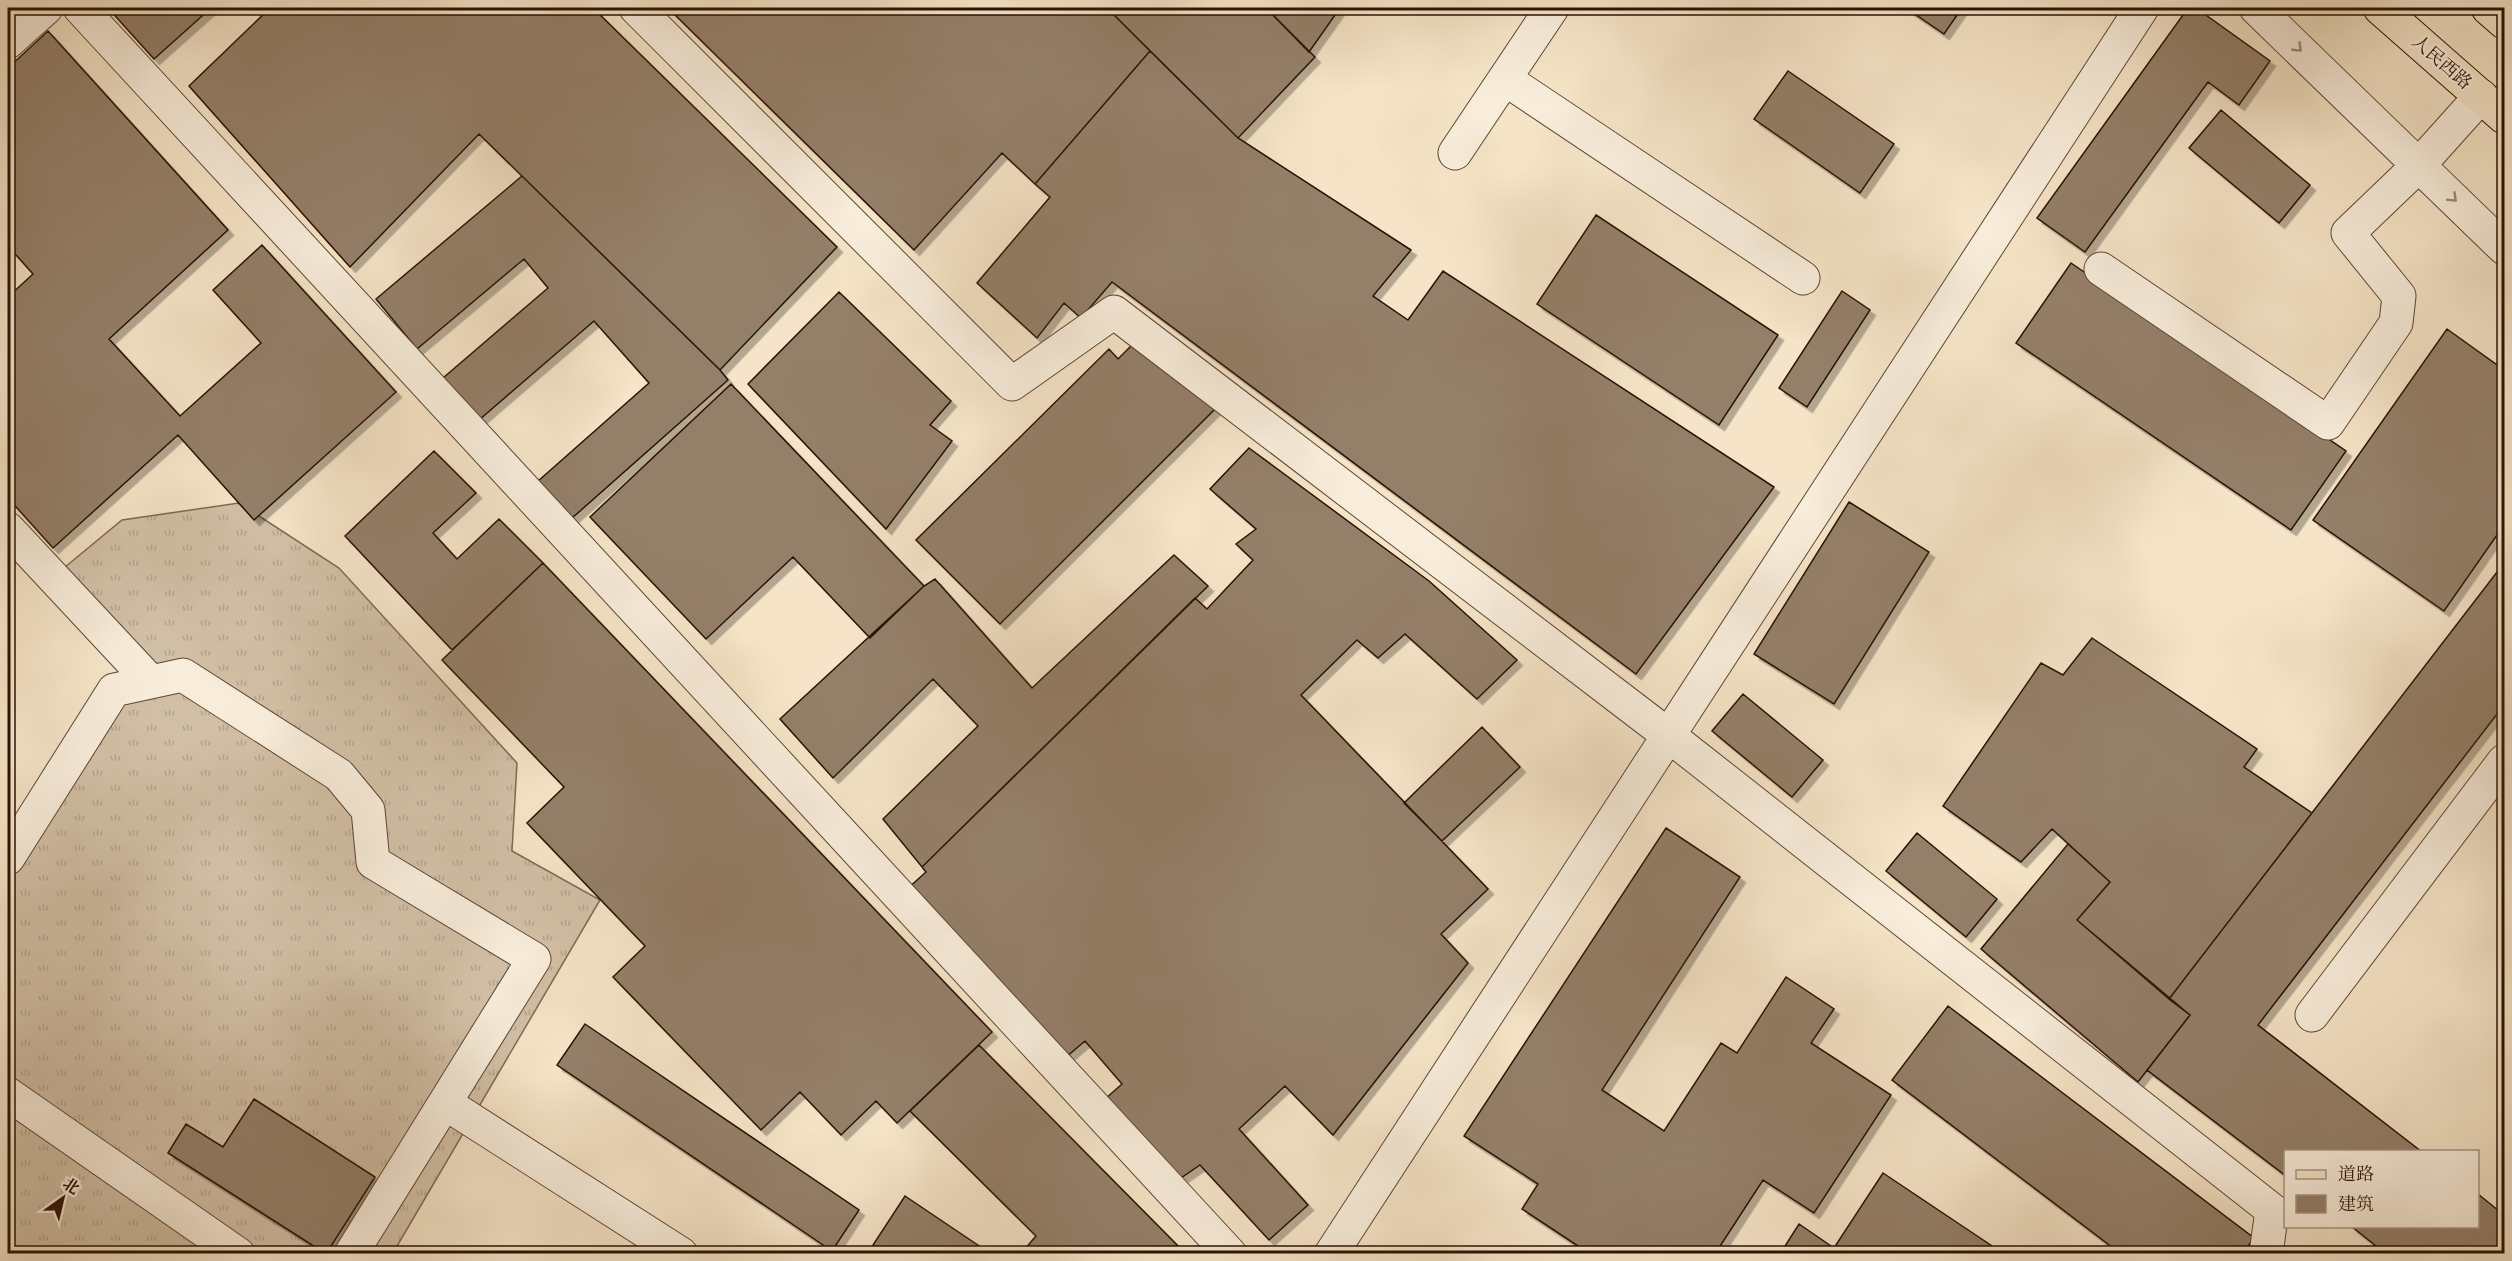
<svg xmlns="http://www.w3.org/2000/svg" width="2512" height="1261" font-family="'Libre Caslon Text','Noto Serif SC',serif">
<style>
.grass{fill:url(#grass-tufts);stroke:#7e6955;stroke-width:1.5}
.building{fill:#947f69;stroke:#2a1204;stroke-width:1.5;filter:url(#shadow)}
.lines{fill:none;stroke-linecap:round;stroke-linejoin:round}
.minor-casing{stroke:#5d4635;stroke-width:35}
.major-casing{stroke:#2a1204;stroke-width:35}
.minor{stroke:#f8eddb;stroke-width:33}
.major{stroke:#f5e4c7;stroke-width:33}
.oneway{stroke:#9b8a7a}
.labels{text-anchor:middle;stroke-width:4.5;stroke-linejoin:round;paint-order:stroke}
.street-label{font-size:18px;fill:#2a1204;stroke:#f8eddb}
</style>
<defs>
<pattern id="grass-tufts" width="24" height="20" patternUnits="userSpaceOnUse" patternTransform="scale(1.5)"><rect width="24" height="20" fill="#d2c0a6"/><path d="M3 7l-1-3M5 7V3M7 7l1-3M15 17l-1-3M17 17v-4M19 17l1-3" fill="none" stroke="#b4a48d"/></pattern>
<filter id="shadow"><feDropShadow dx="5.5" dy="5.5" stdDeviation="0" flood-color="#0004"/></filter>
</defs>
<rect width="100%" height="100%" fill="#f5e4c7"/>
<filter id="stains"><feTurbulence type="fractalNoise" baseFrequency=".00333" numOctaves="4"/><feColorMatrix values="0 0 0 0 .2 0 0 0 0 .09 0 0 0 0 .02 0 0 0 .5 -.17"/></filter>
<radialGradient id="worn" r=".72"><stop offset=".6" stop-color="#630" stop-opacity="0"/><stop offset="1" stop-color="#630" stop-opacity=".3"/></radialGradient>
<path class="grass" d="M239,503L339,568L517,763L512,851L600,900L393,1253H8V858L114,690L148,680L53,577L122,520Z"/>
<path class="building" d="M108,8H211L154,59Z
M270,8H593L837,247L720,370L479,134L350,267L189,86Z
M668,8H1107L1150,51L1035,184L1002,153L914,250Z
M1107,8H1266L1315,57L1238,138Z
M1266,8H1340L1309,52Z
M1906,8H1962L1944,34Z
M2188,8H2196L2270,61L2239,105L2208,82L2085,252L2037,218Z
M48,31L228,230L109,339L180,416L261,343L213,290L262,245L396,392L254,520L178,435L53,548L8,498V297L33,274L8,246V68Z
M1150,51L1238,138L1411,250L1373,296L1408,320L1443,271L1774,487L1636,674L1112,282L1081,318L1064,303L1037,338L977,283L1050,197L1035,184Z
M1788,71L1894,144L1860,193L1754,119Z
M2221,110L2310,185L2279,223L2189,148Z
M522,176L720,370L728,380L571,519L537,482L649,383L594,321L479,420L443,378L548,288L524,259L417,349L376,299Z
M1596,215L1778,335L1719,425L1537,304Z
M2071,263L2346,451L2291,530L2016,343Z
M1842,291L1870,310L1807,407L1779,388Z
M839,292L951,401L930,425L952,441L886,529L748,384Z
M2447,329L2504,370V525L2444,611L2313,520Z
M1139,338L1222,402L1000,624L916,540L1109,349L1118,359Z
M731,384L924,586L870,638L793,557L706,639L590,517Z
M1249,448L1429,581L1517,660L1477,699L1405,634L1378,658L1357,640L1301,695L1488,889L1441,934L1468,963L1333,1135L1285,1086L1239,1129L1308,1205L1269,1240L1200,1165L1178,1180L1104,1100L1122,1084L1085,1041L1065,1058L906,890L926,872L922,867L1195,598L1207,609L1253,560L1236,544L1256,529L1210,489Z
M434,451L476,493L433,533L457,559L499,519L543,563L452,650L345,536Z
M1849,502L1929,552L1834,704L1754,654Z
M1174,555L1208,586L922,867L883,819L978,726L933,679L833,778L780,719L924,586L935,579L1032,688Z
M543,563L992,1032L897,1123L876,1101L841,1135L800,1092L761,1130L613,977L645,946L527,823L564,787L442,660Z
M2504,563V705L2258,1025L2422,1152H2286V1176L2147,1070L2190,1015L2169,999Z
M2092,638L2257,749L2244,767L2312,813L2169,999L2077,920L2110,882L2052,829L2021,862L1943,806L2041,663L2063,675Z
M1743,694L1823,760L1792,797L1712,731Z
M1482,727L1520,767L1442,841L1404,803Z
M1666,828L1740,877L1602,1090L1664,1131L1721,1043L1737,1053L1786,977L1834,1009L1811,1043L1891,1095L1814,1213L1763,1180L1715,1254H1590L1522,1209L1538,1184L1464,1136Z
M1917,833L1997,899L1966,937L1886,871Z
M2068,844L2110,882L2077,920L2190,1015L2138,1082L1981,949Z
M1948,1006L2254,1238L2242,1254H2121L1892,1080Z
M585,1024L859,1210L832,1251L557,1065Z
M979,1045L1186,1254H1028L1024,1250L1036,1236L910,1111Z
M254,1099L375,1177L326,1254L168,1153L186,1124L223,1147Z
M1883,1173L2004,1254H1780L1799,1224L1834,1248Z
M2478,1194L2504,1215V1254H2386L2351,1226H2478Z
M905,1196L991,1254H885L873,1245Z"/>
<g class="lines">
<g class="minor-casing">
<path id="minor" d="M80,8L1230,1254
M636,8L1012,384L1114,312L1668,735L2272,1210L2266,1254
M2256,8L2504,248
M8,42L46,8
M1505,79L1803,278
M1455,153L1552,8
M2101,269L2328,423L2396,323L2399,296L2348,233L2419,165L2481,96
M8,529L149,680
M8,858L114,690L183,675L339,775L368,810L373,862L534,959L351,1254
M2312,1015L2504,761
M8,1094L238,1254
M445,1103L681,1254
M1331,1254L2142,8"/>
</g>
<g class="major-casing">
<path id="major" d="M2380,8L2504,117
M2488,8L2504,22"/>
</g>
<use href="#minor" class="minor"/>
<use href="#major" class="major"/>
</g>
<defs><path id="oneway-chevron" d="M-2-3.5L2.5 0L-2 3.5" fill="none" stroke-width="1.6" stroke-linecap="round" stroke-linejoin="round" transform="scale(1.5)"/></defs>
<g class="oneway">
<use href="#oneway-chevron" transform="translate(2298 48) rotate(44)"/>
<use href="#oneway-chevron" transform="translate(2453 198) rotate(44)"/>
</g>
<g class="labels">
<g class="street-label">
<text transform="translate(2442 62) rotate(41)" y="6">人民西路</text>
</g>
</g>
<rect width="2512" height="1261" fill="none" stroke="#f5e4c7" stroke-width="30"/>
<rect x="9" y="9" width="2494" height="1243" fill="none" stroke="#2a1204" stroke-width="3"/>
<rect x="15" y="15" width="2482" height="1231" fill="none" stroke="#2a1204" stroke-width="1.5"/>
<rect x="2284" y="1150" width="195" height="78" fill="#f8eddb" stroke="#a69585" stroke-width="1.5"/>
<rect x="2296" y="1170" width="30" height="9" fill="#f5e4c7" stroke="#a69585" stroke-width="1.5"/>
<text x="2338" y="1180" font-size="18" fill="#2a1204">道路</text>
<rect x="2296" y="1195" width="30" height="18" fill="#947f69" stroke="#a69585" stroke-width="1.5"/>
<text x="2338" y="1210" font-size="18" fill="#2a1204">建筑</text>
<g transform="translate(63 1198) rotate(34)" stroke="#f8eddb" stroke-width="4.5" paint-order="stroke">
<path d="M0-4.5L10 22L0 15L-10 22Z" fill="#2a1204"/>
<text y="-9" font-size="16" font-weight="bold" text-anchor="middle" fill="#2a1204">北</text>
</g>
<rect width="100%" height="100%" filter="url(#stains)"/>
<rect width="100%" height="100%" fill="url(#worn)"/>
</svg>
